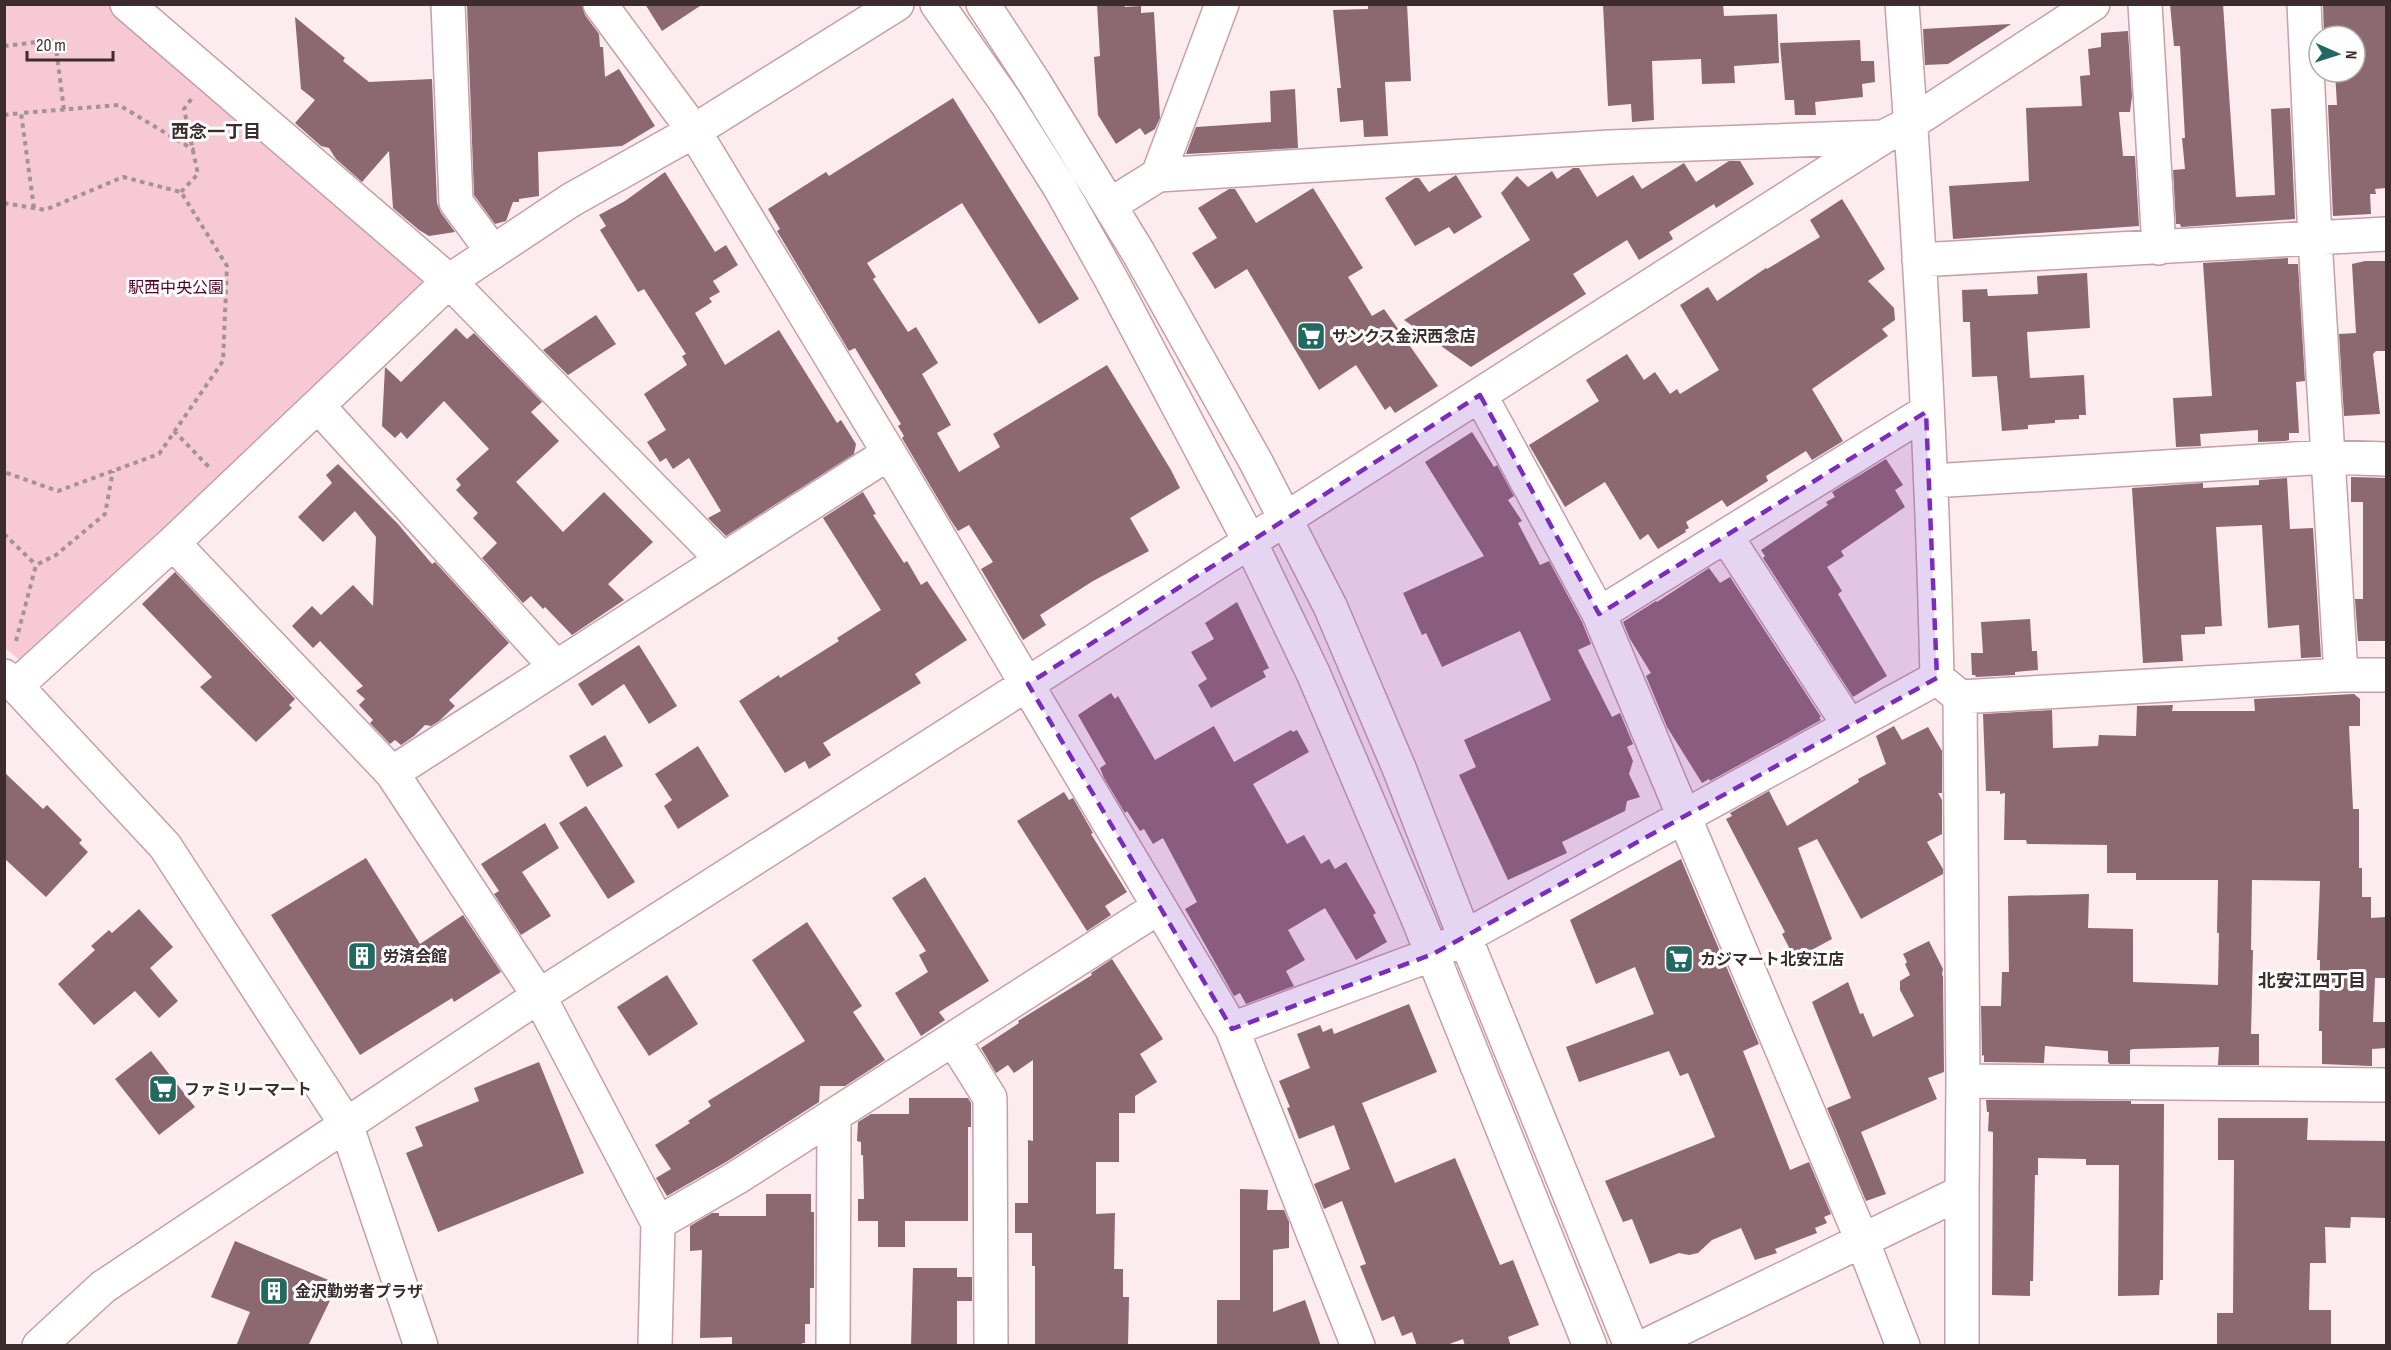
<svg xmlns="http://www.w3.org/2000/svg" width="2391" height="1350" font-family="'Sofia Sans Condensed','Noto Sans JP',sans-serif">
<style>
.green{fill:#f6c9d4}
.building{fill:#8c6871}
.lines{fill:none;stroke-linecap:round;stroke-linejoin:round}
.minor-casing{stroke:#c69fa9;stroke-width:36}
.path{stroke:#a39397;stroke-width:4;stroke-dasharray:4.5 4.5;stroke-linecap:butt}
.minor{stroke:#fff;stroke-width:33}
.marked{fill:#7b2cbf;fill-opacity:0.2;stroke:#7b2cbf;stroke-width:4.5;stroke-dasharray:12 8;stroke-linejoin:round}
.labels{text-anchor:middle;stroke-width:6;stroke-linejoin:round;paint-order:stroke}
.park-label{font-size:16px;fill:#540027;stroke:#fefefe}
.poi-label{font-size:16px;font-weight:bold;fill:#3c2c30;stroke:#fefefe;text-anchor:start}
.neighbourhood-label{font-size:18px;font-weight:bold;fill:#3c2c30;stroke:#fefefe}
</style>
<rect width="100%" height="100%" fill="#fcebef"/>
<path class="green" d="M4,5H110L436,282L21,661L4,647Z"/>
<path class="building" d="M467,4H582L585,15L599,34L600,47H603L605,77L619,69L655,126L622,146L538,152L539,196L519,199V202H513L506,221L495,224L474,195Z
M645,4H703L662,31Z
M1097,4H1124L1125,7L1141,6V13L1154,12L1160,118L1155,129L1145,135L1140,128L1116,144L1098,115L1094,57L1100,56Z
M1368,4H1407L1411,81L1385,82L1388,136L1364,137L1363,120L1340,122L1337,88H1341L1333,10L1368,9Z
M1603,4H1723L1724,16L1777,14L1779,63L1734,66L1735,83L1702,84L1701,59L1652,61L1654,120L1632,122L1631,104L1608,106Z
M2170,4H2223L2236,197L2275,195L2271,109L2290,108L2295,219L2181,227L2180,224H2176L2173,170L2185,169L2182,138H2185L2180,46H2174Z
M2323,4H2386V188L2375,189L2376,194H2370L2371,214L2333,216L2328,105H2337L2335,72H2355V36H2324Z
M295,17L345,58L343,61L369,82L432,79L437,203L441,213L455,232L429,236L419,230L393,208L389,151L362,182L336,159L329,148L321,146L295,123L315,100L301,89Z
M2011,24L1948,64L1925,65L1923,29Z
M2128,31L2132,96L2130,112H2119L2123,156H2135L2139,226L1953,239L1949,186L2029,181L2026,108L2082,106L2080,76L2090,75L2088,49L2101,47V33Z
M1860,40L1861,61H1874L1875,82L1862,84L1863,97L1815,102L1816,115H1795L1794,100H1785L1780,43Z
M1295,89L1298,148L1186,154L1196,127L1271,122L1270,91Z
M953,98L1079,299L1039,324L962,203L867,263L876,277L873,279L908,332L916,327L938,363L922,374L951,425L937,433L959,472L1000,447L993,434L1107,365L1171,470L1180,488L1130,518L1149,551L1093,581L1040,615L1046,625L1023,640L981,569L993,562L969,525L958,531L950,519L902,438L904,436L898,426L901,424L855,348L849,351L777,231L780,229L768,209L826,172L829,176Z
M1729,161H1740L1754,184L1716,208L1714,204L1669,232L1673,239L1639,260L1627,240L1573,274L1586,294L1471,367L1404,320L1530,240L1501,193L1517,176L1528,187L1552,171L1557,179L1573,168H1579L1597,197L1633,175L1642,189L1684,163L1696,182Z
M665,172L715,252L726,245L738,265L713,281L720,292L709,298L712,302L695,313L725,365L779,330L837,423L841,420L856,444L854,454L726,536L708,518L721,511L689,458L673,469L666,458L660,462L647,442L666,430L644,394L687,365L682,356L686,354L644,289L638,292L600,230L606,226L599,215L625,201Z
M1456,175L1482,217L1454,234L1449,227L1415,246L1385,198L1415,178H1419L1429,192Z
M1313,188L1363,268L1348,277L1372,316L1384,309L1438,386L1395,413L1390,406L1385,410L1356,365L1319,390L1247,269L1215,289L1192,253L1217,238L1198,208L1229,189H1235L1256,223Z
M1842,199L1885,269L1868,281L1894,308L1895,320L1882,329L1888,336L1812,389L1843,441L1812,460L1806,451L1766,476L1768,481L1727,507L1722,500L1686,522L1689,528L1685,530L1686,532L1658,549L1648,534L1640,540L1605,482L1565,507L1529,445L1599,401L1586,380L1627,354L1644,380L1655,372L1670,394L1677,389L1680,394L1719,370L1680,305L1708,287L1717,301L1766,268L1767,269L1820,237L1810,220Z
M2288,258V264H2298L2305,381L2296,382L2299,433H2289V440L2285,441L2258,442V430L2200,434L2201,446L2176,447L2173,398L2212,396L2203,263Z
M2365,261H2386V351H2376L2373,354L2380,414L2344,416L2339,334L2356,333L2352,264Z
M2087,273L2090,328L2027,332L2030,378L2084,375L2086,415H2079V419L2055,420V423L2028,425V429L2002,431L1997,376L1972,377L1970,322H1963L1962,290L1987,289L1988,296L2038,294L2037,276Z
M596,315L616,344L568,375L543,350Z
M456,328L467,339L474,333L542,402L531,412L559,441L516,482L563,532L604,492L653,542L608,584L624,600L572,635L545,607L543,609L531,596L523,603L482,558L497,543L473,518L478,513L456,490L461,485L456,479L489,449L444,401L407,439L401,432L395,438L382,426L385,367L401,382Z
M1472,432L1494,467L1497,465L1514,496L1508,500L1522,521L1518,523L1540,565L1549,561L1582,622L1591,644L1578,650L1612,717L1620,713L1633,744L1627,747L1633,761L1629,774L1640,797L1627,801L1625,811L1562,842L1567,853L1508,880L1459,775L1476,767L1464,740L1551,700L1520,631L1442,667L1426,633L1422,635L1403,593L1484,556L1425,462Z
M1886,459L1903,485L1895,490L1905,507L1841,551L1844,556L1827,567L1842,591L1838,594L1887,676L1853,697L1763,558L1765,556L1761,550L1828,505L1826,502L1835,497L1832,492Z
M338,464L398,524L432,564L435,562L509,643L449,700L455,706L439,721L431,726L425,725L414,736L401,745L395,740L390,744L370,723L373,720L359,705L365,699L356,691L363,686L320,641L313,648L292,626L312,606L321,615L353,585L373,606L376,537L355,511L323,542L298,517L332,483L326,475Z
M2351,477L2386,478V641H2358L2355,599H2363V502H2351Z
M2287,478L2290,529L2313,528L2321,657L2301,658L2299,625L2268,628L2262,525L2216,527L2222,626L2205,627V634L2181,635L2183,661L2143,663L2132,488L2203,483V488L2259,485V480Z
M863,492L876,514L873,515L904,563L907,561L921,585L927,581L967,640L915,674L921,683L823,743L831,755L809,769L805,761L785,773L739,701L779,675L780,678L839,641L837,638L881,610L823,518Z
M1709,568L1720,583L1730,577L1821,717L1819,718L1821,720L1710,781L1709,779L1702,783L1667,727L1646,676L1651,673L1630,639L1623,622L1656,601L1657,602Z
M175,572L295,699L289,705L292,708L256,742L200,687L212,677L142,604Z
M1237,602L1269,668L1263,671L1266,677L1211,708L1198,685L1207,679L1191,652L1214,639L1205,623Z
M2030,619L2032,651H2037L2038,670L2015,672V675L1976,677L1975,675H1972L1971,653H1983L1981,622Z
M639,645L677,706L649,724L624,684L592,706L578,684Z
M1111,693L1115,699L1118,696L1155,760L1214,726L1234,762L1291,730L1293,732L1297,730L1309,752L1253,784L1287,844L1304,835L1321,864L1329,859L1335,869L1346,862L1376,913L1373,915L1387,942L1356,960L1325,908L1288,930L1305,960L1286,971L1294,986L1246,1004L1240,993L1234,996L1185,909L1197,902L1163,838L1153,844L1144,829L1140,831L1127,811L1125,813L1104,778L1100,768L1106,764L1078,715Z
M2354,694L2360,699V726H2349L2353,809H2359V868H2362V897H2371V918L2386,917V978H2375L2373,1022H2386V1048L2372,1049V1066L2322,1064V1031H2319L2320,960H2317L2320,881L2252,880L2251,950H2253L2251,1034H2259V1065H2218L2219,1047L2133,1049L2130,1050V1064H2110L2108,1062V1051L2045,1046L2044,1063L1984,1062V1055L1982,1056L1981,1006H2001L2002,972H2009L2008,896L2089,894L2088,928L2133,929V982L2218,985L2219,933H2217L2218,880H2136V873H2107V845L2027,844L2026,840H2004L2005,793L2000,794V791H1986L1983,714L2052,710L2053,748L2098,746L2099,735L2136,736L2137,706L2173,705L2172,711H2255L2254,699Z
M1894,726L1902,740L1928,727L1942,751V793H1938L1942,800V834L1927,842L1943,869V874L1861,919L1817,839L1798,848L1832,939L1795,959L1782,934L1785,932L1726,819L1732,816L1730,813L1769,791L1787,826L1859,782L1858,779L1886,764L1876,736Z
M605,735L623,766L587,787L569,756Z
M698,746L729,796L678,829L664,806L672,800L655,774Z
M4,772L43,809L47,805L82,840L79,843L88,852L46,897L4,858Z
M1064,792L1069,800L1073,798L1093,833L1091,834L1127,892L1105,906L1111,915L1087,931L1017,821Z
M586,806L635,882L608,899L559,823Z
M545,823L559,848L522,872L551,916L521,935L494,894L499,891L481,864Z
M366,858L420,944L463,915L501,972L454,1002L452,998L360,1055L271,915Z
M1681,859L1759,1044L1743,1051L1790,1170L1809,1162L1831,1214L1824,1217L1827,1223L1815,1228L1817,1233L1775,1249L1777,1253L1755,1260L1741,1228L1712,1240L1698,1253L1689,1255L1679,1253L1650,1264L1632,1219L1623,1222L1605,1181L1715,1137L1688,1073L1680,1076L1669,1051L1579,1082L1566,1047L1654,1014L1635,967L1596,984L1570,920Z
M925,877L989,981L939,1012L945,1020L921,1036L895,993L928,972L919,955L926,951L892,898Z
M139,909L173,947L150,968L178,1001L159,1018L135,991L94,1025L58,984L95,950L91,946L109,930L112,933Z
M807,922L862,1006L853,1012L885,1060L845,1086H820L819,1102L726,1162L667,1196L656,1178L671,1169L655,1145L690,1123L688,1121L711,1106L708,1101L805,1041L752,960Z
M1929,941L1943,969L1942,974L1943,977L1944,1072L1928,1078L1937,1099L1861,1132L1886,1194L1866,1201L1827,1108L1851,1098L1812,1002L1848,982L1860,1014L1863,1013L1873,1037L1914,1016L1900,990V981L1910,975L1905,964L1907,962L1903,954Z
M1112,959L1163,1039L1140,1054L1157,1082L1135,1096V1113H1119V1162H1096V1214L1115,1213L1114,1269H1123V1297H1129L1128,1346H1035V1266H1032V1233H1015V1203H1028V1140L1033,1141V1060L1014,1073L1008,1065L996,1073L981,1048L1019,1023L1018,1021L1092,975L1091,973Z
M667,975L698,1024L649,1056L617,1007Z
M1409,1004L1437,1072L1362,1103L1395,1183L1455,1158L1500,1265L1513,1260L1539,1325L1508,1337L1511,1346H1465L1463,1339L1444,1346H1417L1412,1332L1402,1336L1394,1316L1382,1321L1360,1266L1366,1264L1342,1201L1324,1209L1314,1184L1350,1169L1334,1125L1299,1139L1287,1108L1290,1107L1279,1081L1310,1068L1297,1034L1320,1025L1323,1032L1332,1028L1334,1034Z
M151,1051L195,1107L159,1135L115,1079Z
M539,1062L584,1173L438,1232L406,1153L423,1146L415,1127L479,1101L474,1088Z
M909,1098H968L971,1103V1127H968V1221H905V1247H878V1221H858V1199H864L863,1155H861V1142L857,1141L858,1122L871,1114H909Z
M1986,1100L2131,1101V1104H2164L2163,1280H2160L2159,1295L2118,1296L2119,1165H2086V1159L2038,1158V1175H2035L2033,1281H2030V1296L1992,1295L1993,1132L1988,1131L1989,1112H1987Z
M2218,1118H2308L2307,1140L2386,1141V1218L2351,1217L2350,1228L2325,1227L2326,1263H2310L2309,1310H2331V1346H2217V1313H2233L2234,1160H2218Z
M1240,1189L1268,1190L1267,1210H1284L1289,1222V1248L1273,1250V1312L1305,1300L1321,1346H1217V1300H1240Z
M766,1194H811V1212H814V1288H810V1324H805V1343H802V1346H732V1337L700,1338L702,1250L690,1251V1226L712,1213H719V1216H766Z
M235,1241L338,1284L308,1346H236L250,1312L211,1297Z
M913,1268H957V1277H972V1301H957V1346H911Z"/>
<g class="lines">
<g class="minor-casing">
<path id="minor" d="M127,4L449,281L723,560
M448,4L456,202L493,252
M600,4L694,131L889,453L1232,1029L1358,1346
M937,4L1005,101L1059,186L1111,279L1250,542L1313,673L1419,921L1590,1346
M983,4L1034,82L1138,252L1256,462L1330,606L1399,768L1460,925L1631,1346
M1902,4C1919,229 1932,453 1937,678L1960,697L2341,675H2386
M2145,4L2159,248
M2304,4L2315,239L2341,675
M1158,175L1610,147L1882,137
M1110,205L1158,175L1222,4
M1919,260L2386,234
M1480,395L1599,614L1862,1240L1903,1346
M318,406L556,667
M1932,481L2328,457L2386,459
M1726,536L1849,725
M173,543L392,773L539,996L658,1223L655,1346
M1599,614L1926,412
M4,676L16,686L165,846L346,1124L421,1346
M16,686L173,543L449,281L571,200L694,131L897,4
M1960,697L1963,1081
M392,773L889,453
M1232,1029L1433,954L1937,678
M953,1039L990,1098L991,1346
M1962,1192V1346
M658,1223L736,1178L1159,907
M39,1346L103,1287L539,996L1883,137L1911,123L2093,4
M833,1346L834,1115
M1645,1346L1962,1192L1963,1081L2386,1085"/>
</g>
<path class="path" d="M4,46L55,40L64,110
M4,115L21,113
M181,192L198,174L184,109L192,98
M4,203L45,210L123,177L181,192L227,266L223,361L159,454L58,491L4,472
M34,208L21,113L119,105L194,150
M174,431L209,467
M4,534L36,565
M16,641L36,565L56,555L105,514L113,471"/>
<use href="#minor" class="minor"/>
</g>
<path class="marked" d="M1480,395L1599,614L1926,412L1937,678L1433,954L1232,1029L1028,684Z"/>
<defs>
<g id="supermarket-square" transform="scale(1.5)"><rect x="-9" y="-9" width="18" height="18" rx="4" fill="#226a5f" stroke="#fefefe"/><path d="M-6-5.5h2.5l.6 2H6L4.5 2H-2.5L-4.4-4H-6ZM-1.5 3.2a1.3 1.3 0 1 0 .1 0ZM3 3.2a1.3 1.3 0 1 0 .1 0Z" fill="#fff"/></g>
<g id="building-square" transform="scale(1.5)"><rect x="-9" y="-9" width="18" height="18" rx="4" fill="#226a5f" stroke="#fefefe"/><path d="M-4-6H4V6H1V3H-1V6H-4ZM-2.5-4.3h1.7v1.8h-1.7ZM.8-4.3h1.7v1.8H.8ZM-2.5-1h1.7V.8h-1.7ZM.8-1h1.7V.8H.8Z" fill="#fff"/></g>
</defs>
<g fill-rule="evenodd">
<use href="#supermarket-square" x="1311" y="336"/>
<use href="#building-square" x="362" y="956"/>
<use href="#supermarket-square" x="1679" y="959"/>
<use href="#supermarket-square" x="163" y="1089"/>
<use href="#building-square" x="274" y="1291"/>
</g>
<g class="labels">
<g class="park-label">
<text x="176" y="293">駅西中央公園</text>
</g>
<g class="poi-label">
<text x="1332" y="342">サンクス金沢西念店</text>
<text x="383" y="962">労済会館</text>
<text x="1700" y="965">カジマート北安江店</text>
<text x="184" y="1095">ファミリーマート</text>
<text x="295" y="1297">金沢勤労者プラザ</text>
</g>
<g class="neighbourhood-label">
<text x="216" y="138">西念一丁目</text>
<text x="2312" y="987">北安江四丁目</text>
</g>
</g>
<rect width="2391" height="1350" fill="none" stroke="#3c2c30" stroke-width="12"/>
<g transform="translate(2337 54) rotate(93)"><circle r="28" fill="#fefefe" stroke="#b0aaac" stroke-width="1.5"/>
<path d="M0-4.5L10 22L0 15L-10 22Z" fill="#226a5f"/>
<text y="-9" font-size="16" font-weight="bold" text-anchor="middle" fill="#3c2c30">N</text>
</g>
<path d="M27 51v9h86v-9" fill="none" stroke="#3c2c30" stroke-width="3"/>
<text x="36" y="51" font-size="18" fill="#3c2c30" stroke="#fefefe" stroke-width="4.5" paint-order="stroke">20 m</text>
</svg>
